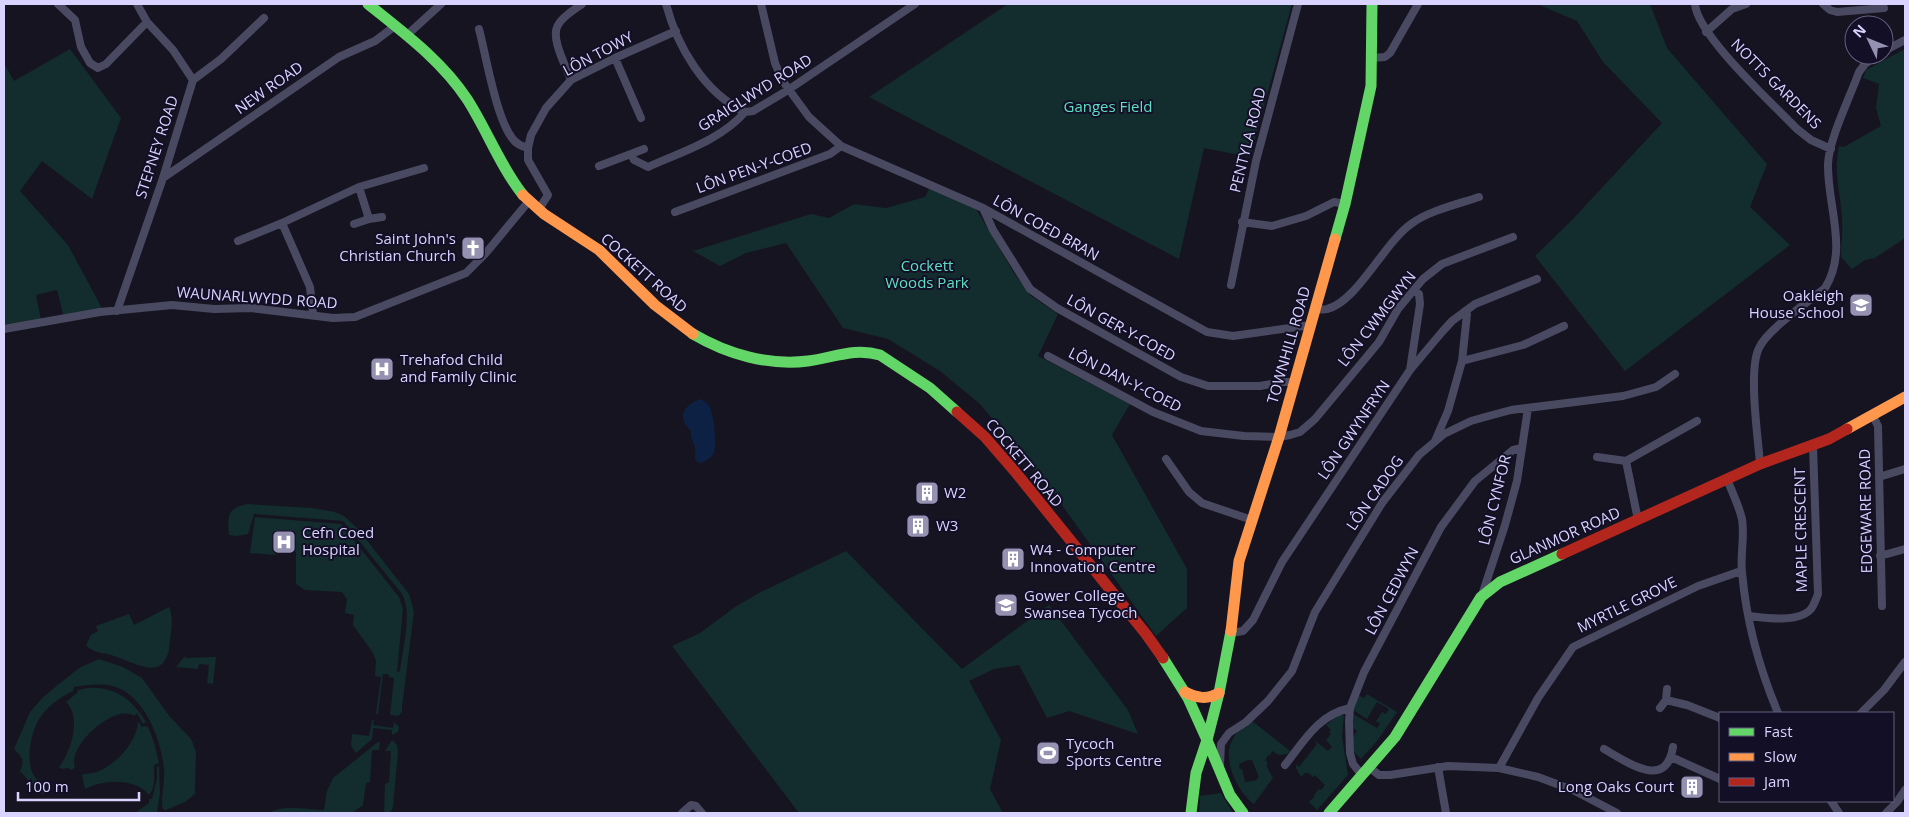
<svg xmlns="http://www.w3.org/2000/svg" width="1909" height="817" font-family="'Open Sans',sans-serif">
<style>
.green{fill:#132c2d;fill-rule:evenodd}
.water{fill:#0d2144}
.lines{fill:none;stroke-linecap:round;stroke-linejoin:round}
.street{stroke:#4a4962;stroke-width:8}
.fast{stroke:#63d668;stroke-width:11}
.slow{stroke:#ff974d;stroke-width:11}
.jam{stroke:#b3261e;stroke-width:11}
.labels{text-anchor:middle;stroke-width:4;stroke-linejoin:round;paint-order:stroke}
.street-label{font-size:15px;fill:#d9d4ff;stroke:#130f26}
.park-label{font-size:15px;fill:#5fe0c0;stroke:#130f26}
.poi-label{font-size:15px;fill:#d9d4ff;stroke:#130f26;text-anchor:start}
</style>
<rect width="100%" height="100%" fill="#161421"/>
<path class="green" d="M1008,4H1292L1250,157L1204,148L1179,259L869,97Z
M1537,4H1650L1667,48L1767,164L1750,207L1790,245L1625,371L1535,256L1573,219L1662,123L1603,62L1577,21Z
M70,49L121,118L92,199L42,161L20,191L68,245L103,310L64,318L57,290L36,295L41,320L4,327V63L14,81Z
M1905,49V238L1875,258L1865,260L1852,269L1841,257C1841,245 1843,233 1842,221C1841,193 1833,175 1839,146L1844,147L1881,126L1876,108L1879,84L1863,78L1866,70Z
M930,187L976,209L1014,273L1031,296L1058,314L1038,356L1130,404L1112,435L1187,569V608L1156,636L1054,494L980,404L940,371L888,339L843,328L786,243L746,253L720,266L693,251L811,214L829,218L854,204L886,208L925,197Z
M248,504L312,508L335,512L344,516L358,529L409,594L414,612L402,707V712L398,716L390,715L394,678L389,677L388,674H383L378,714H376L381,677L375,676L376,661L373,653L353,625L354,615L345,613L347,599L342,592L305,590L296,584V552L292,551V547L278,546L276,555L250,553L255,517L341,524L399,597L403,609L397,672L400,671C402,650 413,613 402,594L343,521L254,514L248,534L237,536L229,535C227,514 228,508 248,504Z
M846,551L962,669L1049,605L1128,710L1138,734L1069,711L1047,718L1019,665L994,669L969,681L1001,740L990,789L1003,813H799L672,646L700,633L735,607L759,593Z
M169,607C174,619 171,629 170,641C167,683 140,665 114,656C103,652 94,654 86,645L91,635L98,631L96,626L129,614L134,625Z
M185,656L186,658L216,657L213,684L207,683L209,665L199,664L198,669L176,667Z
M99,659L123,667L142,678L170,717L191,739L196,752L195,794L185,802L166,810L163,809C160,801 165,782 164,771C162,741 145,695 113,686C100,683 87,685 74,687L73,691C61,697 50,704 42,715C30,729 20,777 45,784L46,791L45,794L36,793L29,781L20,771C25,760 22,757 14,749L30,712L43,697L79,668Z
M87,688C115,686 133,700 146,722L143,724L137,713L134,716C116,703 67,745 75,767L72,770L68,768L62,769L59,767C71,751 82,718 66,702L78,692V690Z
M1367,694L1397,712L1377,741L1361,759L1354,752L1352,738L1357,731L1352,727L1353,714L1377,728L1380,724L1376,721L1382,712L1386,714L1389,709L1377,702L1367,719L1353,710L1358,695L1364,698Z
M1341,714L1344,716L1342,736L1348,775L1317,810L1309,802L1315,796L1314,795L1319,789L1321,790L1325,785L1315,775L1313,777L1308,773H1305L1301,777L1296,768V765L1299,767L1317,744L1314,740L1328,751L1332,747L1326,740L1331,734L1329,732L1331,730L1326,725L1331,721L1330,718Z
M372,720H374L373,725L393,728L394,722L399,727L398,732L392,735V730L373,728L372,739L356,753L351,746L352,734L369,736Z
M1251,720L1290,751L1287,754L1279,755L1272,751L1270,756L1268,755L1265,761H1267V767L1273,778L1254,804C1237,792 1220,756 1234,737C1238,730 1245,725 1251,720ZM1248,760H1252L1259,777L1257,778V780L1245,782L1242,769H1240L1239,764Z
M138,721L142,727L145,726L148,727L154,742L159,763L154,765C154,775 156,787 149,795C134,777 103,780 85,789L82,775C86,773 92,774 97,772C116,764 137,743 138,721Z
M392,740L397,745L398,752L393,807L390,813H384L385,784L389,782L391,751H385Z
M378,742H380L379,750H372L370,782L366,783L363,805L352,813H270C279,804 311,810 324,810L327,791L333,778Z
M159,766L160,793L157,812L156,813H135L149,803V799H152L157,779V767Z
M1221,793L1233,813H1199L1200,796Z"/>
<path class="water" d="M700,399C704,401 707,402 709,406C714,412 717,446 714,453C711,458 706,461 701,463L696,461C694,456 696,453 695,448C694,442 690,439 691,431C690,429 687,427 686,425C677,412 690,403 700,399Z"/>
<g class="lines">
<path class="street" d="M58,4L75,20L81,47L90,63L98,68L106,64L147,22
M666,4C677,46 704,93 745,112
M761,4L775,63L782,80L809,117L841,146L983,208L1207,332L1233,336L1311,325
M1695,4C1697,35 1773,104 1797,129L1811,140L1831,149
M1823,4L1830,10L1837,12L1884,8
M479,29C486,56 496,117 512,138C516,144 521,146 528,148
M1706,32L1732,9L1746,4
M407,35L441,4
M1884,51L1905,40
M615,58L641,118
M1372,58L1385,57L1390,53L1418,4
M193,80L221,59L264,18
M571,80C566,66 550,38 558,25C563,16 574,10 582,4
M631,154L634,160L648,167C681,152 721,140 745,112L753,111L788,90L915,4
M599,166L644,149
M163,178L339,57L375,41L395,26
M359,187L369,219
M983,208L993,230L1030,289L1057,308L1181,377L1208,386H1260L1281,382H1295
M539,209L548,195L528,160V148L531,135L546,108L571,80L615,58L676,31
M675,212L830,154L841,146
M1242,222L1272,226L1306,216L1334,202L1345,204
M282,223L310,287L313,314
M354,224L369,219L382,217
M238,241L282,223L359,187L424,168
M1231,285L1256,161L1298,4
M1316,309C1319,309 1324,310 1327,309C1357,302 1384,243 1411,224C1428,211 1458,204 1479,197
M117,311L163,178L193,80L173,50L147,22L137,4
M4,329L100,312L172,305L214,309L251,308L333,318L355,317L466,273L485,254L529,201
M1048,356L1153,412L1201,431L1244,436L1279,437L1290,435L1300,432L1315,419L1379,342L1398,309L1423,279L1442,264L1513,237
M1462,361L1523,345L1564,326
M1410,370L1420,304L1419,294L1415,290
M1873,416L1878,426L1882,606
M1435,441L1448,411L1462,361L1467,314L1465,311
M1597,457L1626,461
M1166,459L1189,492L1202,503L1252,520
M1760,464C1758,437 1748,370 1759,348C1768,329 1807,303 1825,288C1849,250 1827,205 1828,164C1829,139 1850,97 1859,72L1865,64L1877,55
M1879,477L1905,469
M1727,479C1732,492 1739,506 1742,519C1745,537 1740,555 1742,572C1746,619 1760,670 1778,713
M1638,520L1626,461L1697,421
M1880,556L1905,549
M1482,595L1505,525L1517,481L1528,408
M1749,616C1765,618 1799,623 1811,609C1814,605 1816,599 1818,594L1813,446
M1231,633L1243,631L1253,620L1282,562L1410,370L1442,332L1452,321L1475,304L1537,279
M1666,700L1687,705L1720,718
M1660,708L1666,700L1667,689
M1861,713L1884,690L1905,662
M1604,749C1627,762 1666,791 1673,747
M1671,757L1720,779
M1220,765L1221,744L1229,733L1246,722L1268,701L1292,671L1315,612L1382,503L1419,455L1444,434L1471,421L1485,417L1511,410L1623,396L1656,387L1675,374
M1285,765C1304,741 1318,715 1350,708
M1438,767L1446,813
M1370,768L1379,775H1390L1448,766L1499,768L1538,777L1573,790L1617,813
M1499,768L1538,698L1573,647L1698,586L1741,571
M1362,775L1353,764L1350,753L1349,721L1350,708L1364,672L1441,527L1475,481L1513,450L1522,448
M1831,801L1839,813
M682,813L691,805L696,806L702,813
M1886,813L1897,802L1905,790"/>
<path class="fast" d="M368,4C404,33 441,60 467,99C487,130 500,166 523,195
M1335,239L1345,204L1371,86L1372,4
M693,334C727,354 768,366 808,361C833,358 854,347 880,355L930,388L957,412
M1231,631L1219,693L1207,740L1230,795L1243,813
M1163,658L1188,698L1207,740L1196,773L1191,813
M1329,813L1395,737L1481,597L1500,582L1562,554"/>
<path class="slow" d="M523,195L544,214L599,250L655,305L693,334
M1847,429L1905,397
M1231,631L1239,561L1279,437L1335,239
M1185,692C1197,698 1207,700 1219,693"/>
<path class="jam" d="M957,412L985,437L1017,474L1146,634L1163,658
M1562,554L1760,464L1829,439L1847,429"/>
</g>
<defs>
<g id="church-square" transform="scale(1.25)"><rect x="-9" y="-9" width="18" height="18" rx="4" fill="#9591b1" stroke="#130f26"/><path d="M-1.2-6h2.4v3.5h3.3v2.4h-3.3V6h-2.4V-.1h-3.3v-2.4h3.3Z" fill="#fff"/></g>
<g id="school-square" transform="scale(1.25)"><rect x="-9" y="-9" width="18" height="18" rx="4" fill="#9591b1" stroke="#130f26"/><path d="M0-5L7-2L0 1L-7-2ZM-4 1L0 2.5L4 1V4Q0 6-4 4Z" fill="#fff"/></g>
<g id="hospital-square" transform="scale(1.25)"><rect x="-9" y="-9" width="18" height="18" rx="4" fill="#9591b1" stroke="#130f26"/><path d="M-5-5h3v3.5h4V-5h3V5h-3V1.5h-4V5h-3Z" fill="#fff"/></g>
<g id="building-square" transform="scale(1.25)"><rect x="-9" y="-9" width="18" height="18" rx="4" fill="#9591b1" stroke="#130f26"/><path d="M-4-6H4V6H1V3H-1V6H-4ZM-2.5-4.3h1.7v1.8h-1.7ZM.8-4.3h1.7v1.8H.8ZM-2.5-1h1.7V.8h-1.7ZM.8-1h1.7V.8H.8Z" fill="#fff"/></g>
<g id="university-square" transform="scale(1.25)"><rect x="-9" y="-9" width="18" height="18" rx="4" fill="#9591b1" stroke="#130f26"/><path d="M0-5L7-2L0 1L-7-2ZM-4 1L0 2.5L4 1V4Q0 6-4 4Z" fill="#fff"/></g>
<g id="stadium-square" transform="scale(1.25)"><rect x="-9" y="-9" width="18" height="18" rx="4" fill="#9591b1" stroke="#130f26"/><path d="M0-5a6.5 5 0 1 0 0 10a6.5 5 0 1 0 0-10ZM-3.5-1.8h7v3.6h-7Z" fill="#fff"/></g>
</defs>
<g fill-rule="evenodd">
<use href="#church-square" x="473" y="248"/>
<use href="#school-square" x="1861" y="305"/>
<use href="#hospital-square" x="382" y="369"/>
<use href="#building-square" x="927" y="493"/>
<use href="#building-square" x="918" y="526"/>
<use href="#hospital-square" x="284" y="542"/>
<use href="#building-square" x="1013" y="559"/>
<use href="#university-square" x="1006" y="605"/>
<use href="#stadium-square" x="1048" y="753"/>
<use href="#building-square" x="1692" y="787"/>
</g>
<g class="labels">
<g class="street-label">
<text transform="translate(598 54) rotate(-28)" y="5">LÔN TOWY</text>
<text transform="translate(1776 84) rotate(45)" y="5">NOTTS GARDENS</text>
<text transform="translate(269 88) rotate(-35)" y="5">NEW ROAD</text>
<text transform="translate(755 93) rotate(-32)" y="5">GRAIGLWYD ROAD</text>
<text transform="translate(1248 140) rotate(-76)" y="5">PENTYLA ROAD</text>
<text transform="translate(157 147) rotate(-72)" y="5">STEPNEY ROAD</text>
<text transform="translate(754 168) rotate(-20)" y="5">LÔN PEN-Y-COED</text>
<text transform="translate(1046 228) rotate(29)" y="5">LÔN COED BRAN</text>
<text transform="translate(644 273) rotate(42)" y="5">COCKETT ROAD</text>
<text transform="translate(257 298) rotate(4)" y="5">WAUNARLWYDD ROAD</text>
<text transform="translate(1377 319) rotate(-52)" y="5">LÔN CWMGWYN</text>
<text transform="translate(1121 328) rotate(29)" y="5">LÔN GER-Y-COED</text>
<text transform="translate(1289 345) rotate(-74)" y="5">TOWNHILL ROAD</text>
<text transform="translate(1125 380) rotate(27)" y="5">LÔN DAN-Y-COED</text>
<text transform="translate(1354 430) rotate(-56)" y="5">LÔN GWYNFRYN</text>
<text transform="translate(1024 463) rotate(50)" y="5">COCKETT ROAD</text>
<text transform="translate(1375 493) rotate(-55)" y="5">LÔN CADOG</text>
<text transform="translate(1495 500) rotate(-76)" y="5">LÔN CYNFOR</text>
<text transform="translate(1866 511) rotate(-91)" y="5">EDGEWARE ROAD</text>
<text transform="translate(1801 530) rotate(-91)" y="5">MAPLE CRESCENT</text>
<text transform="translate(1565 536) rotate(-24)" y="5">GLANMOR ROAD</text>
<text transform="translate(1392 591) rotate(-62)" y="5">LÔN CEDWYN</text>
<text transform="translate(1627 605) rotate(-26)" y="5">MYRTLE GROVE</text>
</g>
<g class="park-label">
<text x="1108" y="112">Ganges Field</text>
<text x="927" y="271">Cockett<tspan x="927" dy="17">Woods Park</tspan></text>
</g>
<g class="poi-label">
<text x="456" y="244" text-anchor="end">Saint John's<tspan x="456" dy="17">Christian Church</tspan></text>
<text x="1844" y="301" text-anchor="end">Oakleigh<tspan x="1844" dy="17">House School</tspan></text>
<text x="400" y="365">Trehafod Child<tspan x="400" dy="17">and Family Clinic</tspan></text>
<text x="944" y="498">W2</text>
<text x="936" y="531">W3</text>
<text x="302" y="538">Cefn Coed<tspan x="302" dy="17">Hospital</tspan></text>
<text x="1030" y="555">W4 - Computer<tspan x="1030" dy="17">Innovation Centre</tspan></text>
<text x="1024" y="601">Gower College<tspan x="1024" dy="17">Swansea Tycoch</tspan></text>
<text x="1066" y="749">Tycoch<tspan x="1066" dy="17">Sports Centre</tspan></text>
<text x="1674" y="792" text-anchor="end">Long Oaks Court</text>
</g>
</g>
<rect width="1909" height="817" fill="none" stroke="#d9d4ff" stroke-width="10"/>
<rect x="1719" y="712" width="175" height="90" fill="#130f26" stroke="#625e7d"/>
<rect x="1729" y="728" width="25" height="8" fill="#63d668" stroke="#625e7d"/>
<text x="1764" y="737" font-size="15" fill="#d9d4ff">Fast</text>
<rect x="1729" y="753" width="25" height="8" fill="#ff974d" stroke="#625e7d"/>
<text x="1764" y="762" font-size="15" fill="#d9d4ff">Slow</text>
<rect x="1729" y="778" width="25" height="8" fill="#b3261e" stroke="#625e7d"/>
<text x="1764" y="787" font-size="15" fill="#d9d4ff">Jam</text>
<g transform="translate(1869 40) rotate(313)"><circle r="24" fill="#130f26" stroke="#625e7d"/>
<path d="M0-4L9 19L0 12L-9 19Z" fill="#9591b1"/>
<text y="-8" font-size="14" font-weight="bold" text-anchor="middle" fill="#d9d4ff">N</text>
</g>
<path d="M18 792v8h121v-8" fill="none" stroke="#d9d4ff" stroke-width="2.5"/>
<text x="25" y="792" font-size="15" fill="#d9d4ff" stroke="#130f26" stroke-width="4" paint-order="stroke">100 m</text>
</svg>
